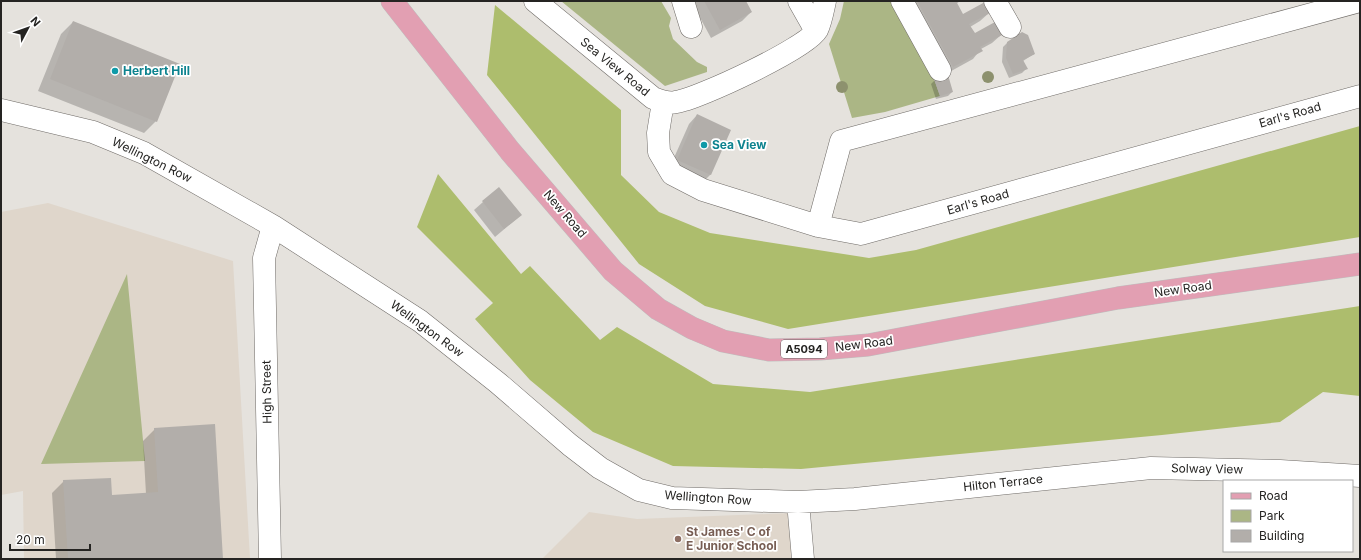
<svg xmlns="http://www.w3.org/2000/svg" width="1361" height="560" font-family="Inter,sans-serif">
<style>
.built{fill:#dfd6cb}
.green{fill:#abb685}
.forest{fill:#adbd6d}
.shadow{fill:#0003}
.building{fill:#b2aeaa}
.lines{fill:none;stroke-linecap:round;stroke-linejoin:round}
.minor-casing{stroke:#6f6b67;stroke-width:23}
.major-casing{stroke:#bebdbd;stroke-width:23}
.minor{stroke:#fff;stroke-width:22}
.major{stroke:#e29fb2;stroke-width:22}
.tree{fill:#8d916e}
.culture-dot{fill:#0f9aa8;stroke:#fff;stroke-width:1.5}
.education-dot{fill:#8d6e63;stroke:#fff;stroke-width:1.5}
.labels{text-anchor:middle;stroke-width:3.5;stroke-linejoin:round;paint-order:stroke}
.shield{fill:#fff;stroke:#666664;stroke-width:1}
.shield-label{font-size:11px;font-weight:bold;fill:#252422}
.street-label{font-size:12px;fill:#252422;stroke:#fff}
.culture-label{font-size:12px;font-weight:bold;fill:#0d838f;stroke:#fff;text-anchor:start}
.education-label{font-size:12px;font-weight:bold;fill:#785e54;stroke:#fff;text-anchor:start}
</style>
<rect width="100%" height="100%" fill="#e5e2dd"/>
<path class="built" d="M48,203L233,261L250,559H24L23,491L1,495V212Z
M589,512L637,519L792,513L795,559H542Z"/>
<path class="green" d="M561,1H661L671,18L669,26L673,39L697,62L707,67V72L665,86Z
M844,1H891L934,79L940,96L885,112L852,118L829,44L840,19Z
M127,274L145,461L41,464Z"/>
<path class="forest" d="M495,5L621,110V175L659,212L710,233L869,258L916,250L1360,126V237L788,329L705,306L639,264L487,75Z
M438,174L521,274L530,266L600,340L617,327L713,384L810,392L1360,306V396L1323,392L1280,422L1162,435L801,469L673,466L593,432L530,380L475,319L493,303L417,227Z"/>
<path class="shadow" d="M691,1H745L751,12L742,21L711,38Z
M904,1H960L956,4L963,16L989,13L980,21L970,27L974,35H1001L992,43L981,49L973,59L944,75Z
M73,22L156,121L144,133L38,91L61,34Z
M1008,42L1034,54L1023,61L1026,69L1022,73L1009,78L1002,62L1003,47Z
M935,80L952,92L948,96L936,99L931,84Z
M697,115L711,174L702,183L669,169L689,124Z
M483,202L521,215L495,237L474,210Z
M155,429L222,559H56L52,493L64,481L111,496L146,494L143,441Z"/>
<path class="building" d="M704,1H746L752,12L720,30Z
M917,1H956L963,14L985,2L990,13L969,24L975,33L995,22L1002,35L980,47L983,51L953,67Z
M73,21L180,64L157,122L50,79Z
M1022,32L1028,35L1035,54L1023,60L1028,69L1013,74L1006,58L1007,42Z
M948,75L953,92L940,96L934,79Z
M697,114L731,130L711,175L677,160Z
M499,187L522,215L504,229L482,201Z
M215,424L223,559H68L63,480L111,478L112,495L158,492L154,428Z"/>
<g class="lines">
<g class="minor-casing">
<path id="minor" d="M535,1L653,98C661,101 668,104 676,102C698,99 807,48 817,30C821,22 823,10 825,1
M683,1L691,27
M799,1L816,31
M902,1L940,70
M995,1L1010,27
M663,102L658,133L659,152L672,174L703,190L818,226L861,234L1360,96
M1,110L93,132L144,153L273,226L420,321L498,383L570,445L600,468L639,490L672,498L798,502L855,499L1151,468L1280,471L1360,476
M818,226L841,141L1360,1
M798,502L803,559
M270,559L264,258L273,226"/>
</g>
<g class="major-casing">
<path id="major" d="M392,1L510,151L613,271L658,309L692,328L723,341L769,350L820,349L868,345L1118,298L1360,264"/>
</g>
<use href="#minor" class="minor"/>
<use href="#major" class="major"/>
</g>
<g class="tree">
<circle cx="988" cy="77" r="6"/>
<circle cx="842" cy="87" r="6"/>
</g>
<g class="culture-dot">
<circle cx="115" cy="71" r="4"/>
<circle cx="704" cy="145" r="4"/>
</g>
<circle class="education-dot" cx="678" cy="539" r="4"/>
<g class="labels">
<rect class="shield" x="781" y="340" width="46" height="18" rx="3"/>
<g class="shield-label">
<text x="804" y="353">A5094</text>
</g>
<g class="street-label">
<text transform="translate(615 67) rotate(39)" y="4">Sea View Road</text>
<text transform="translate(1290 115) rotate(-16)" y="4">Earl's Road</text>
<text transform="translate(152 160) rotate(26)" y="4">Wellington Row</text>
<text transform="translate(978 202) rotate(-16)" y="4">Earl's Road</text>
<text transform="translate(565 214) rotate(49)" y="4">New Road</text>
<text transform="translate(1183 289) rotate(-8)" y="4">New Road</text>
<text transform="translate(427 329) rotate(36)" y="4">Wellington Row</text>
<text transform="translate(864 344) rotate(-7)" y="4">New Road</text>
<text transform="translate(267 392) rotate(-91)" y="4">High Street</text>
<text transform="translate(1207 469) rotate(1)" y="4">Solway View</text>
<text transform="translate(1003 483) rotate(-6)" y="4">Hilton Terrace</text>
<text transform="translate(708 498) rotate(4)" y="4">Wellington Row</text>
</g>
<g class="culture-label">
<text x="123" y="75">Herbert Hill</text>
<text x="712" y="149">Sea View</text>
</g>
<g class="education-label">
<text x="686" y="536">St James' C of<tspan x="686" dy="14">E Junior School</tspan></text>
</g>
</g>
<rect width="1361" height="560" fill="none" stroke="#252422" stroke-width="4"/>
<rect x="1223" y="480" width="130" height="72" fill="#ffffff" stroke="#a8a7a7"/>
<rect x="1231" y="493" width="20" height="6" fill="#e29fb2" stroke="#a8a7a7"/>
<text x="1259" y="500" font-size="12" fill="#252422">Road</text>
<rect x="1231" y="510" width="20" height="12" fill="#abb685" stroke="#a8a7a7"/>
<text x="1259" y="520" font-size="12" fill="#252422">Park</text>
<rect x="1231" y="530" width="20" height="12" fill="#b2aeaa" stroke="#a8a7a7"/>
<text x="1259" y="540" font-size="12" fill="#252422">Building</text>
<g transform="translate(28 28) rotate(49)" stroke="#ffffff" stroke-width="3" paint-order="stroke">
<path d="M0-3L7 15L0 10L-7 15Z" fill="#252422"/>
<text y="-6" font-size="11" font-weight="bold" text-anchor="middle" fill="#252422">N</text>
</g>
<path d="M10 544v6h80v-6" fill="none" stroke="#252422" stroke-width="2"/>
<text x="16" y="544" font-size="12" fill="#252422" stroke="#ffffff" stroke-width="3" paint-order="stroke">20 m</text>
</svg>
